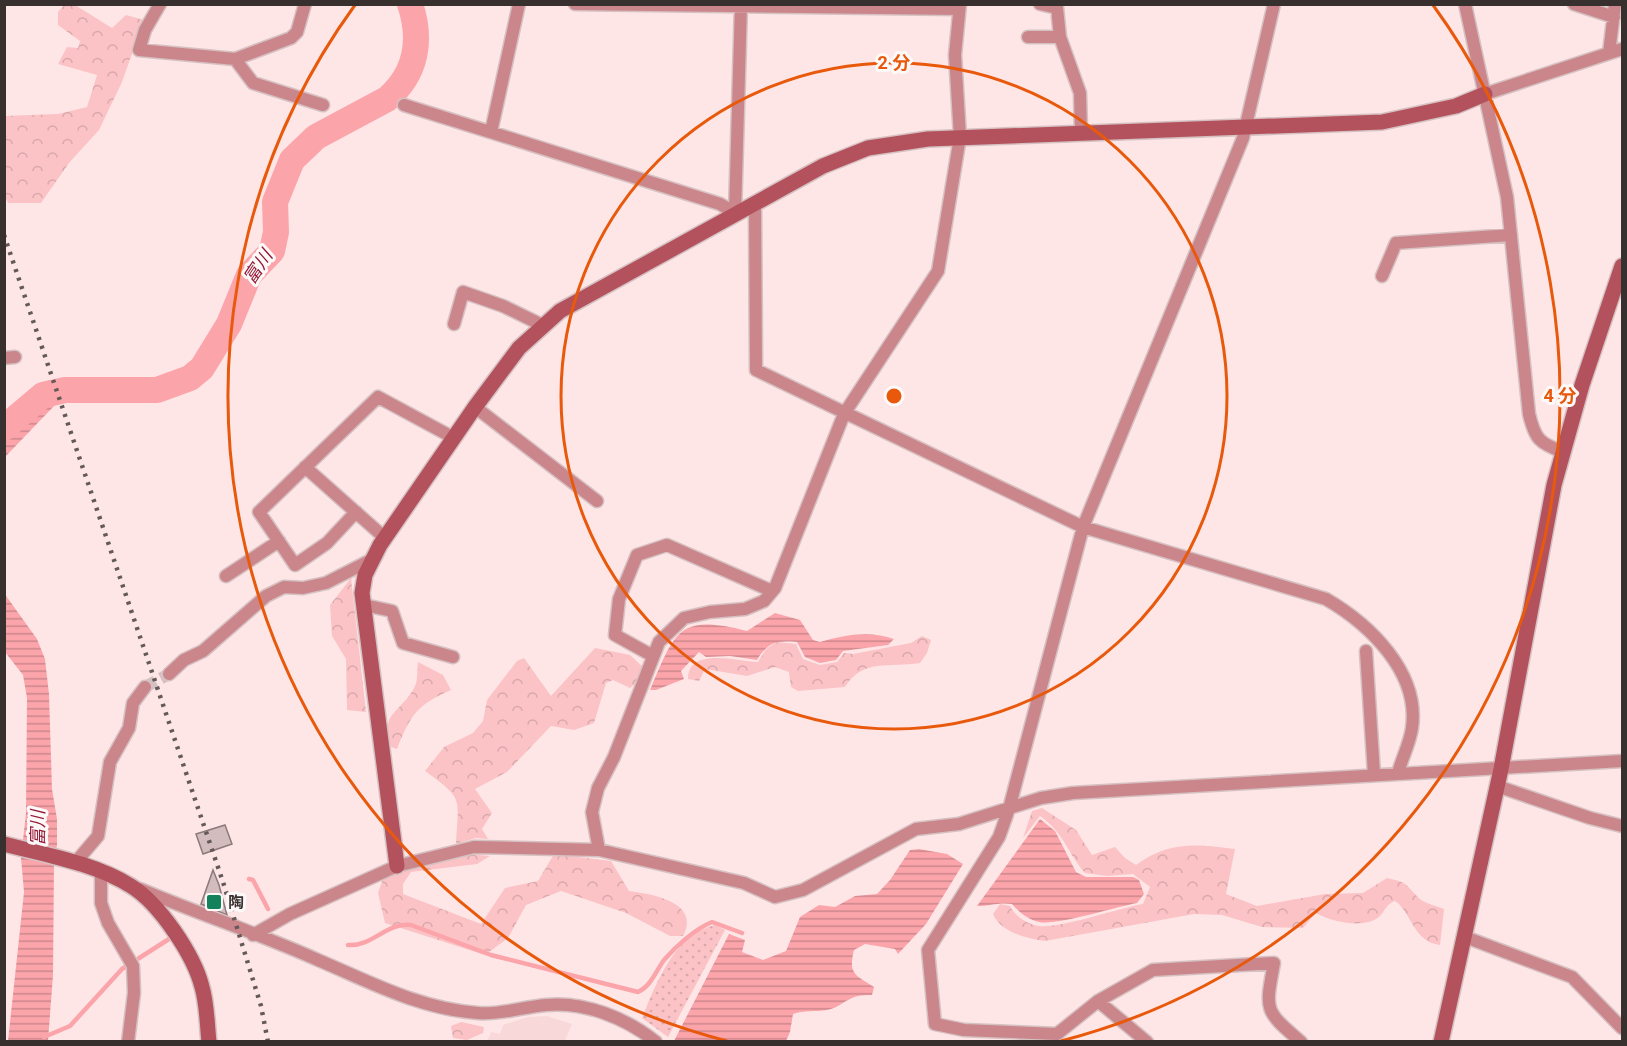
<svg xmlns="http://www.w3.org/2000/svg" width="1627" height="1046" font-family="Roboto,'Noto Sans JP',sans-serif">
<style>
.built{fill:#f9d8da}
.grass{fill:url(#grass-dots)}
.forest{fill:url(#forest-crowns)}
.water{fill:url(#water-rules)}
.lines{fill:none;stroke-linecap:round;stroke-linejoin:round}
.stream{stroke:#fba5ab;stroke-width:4.5}
.river{stroke:#fba5ab;stroke-width:26}
.building{fill:#d2bcbd;stroke:#8e797a;stroke-width:1.5}
.street-tunnel{stroke:#d6c1c2;stroke-width:12;stroke-dasharray:12 6;stroke-linecap:butt}
.street-casing{stroke:#d6c1c2;stroke-width:15}
.secondary-casing{stroke:#d6c1c2;stroke-width:18}
.street{stroke:#cb868b;stroke-width:12}
.secondary{stroke:#b3525d;stroke-width:15}
.rail{stroke:#645858;stroke-width:4.5;stroke-dasharray:3 6;stroke-linecap:butt}
.ring{fill:none;stroke:#e8590c;stroke-width:3}
.poi-dot{fill:#14815d;stroke:#fef9f9;stroke-width:2}
.labels{text-anchor:middle;stroke-width:6;stroke-linejoin:round;paint-order:stroke}
.poi-label{font-size:16px;font-weight:bold;fill:#382f2f;stroke:#fef9f9;text-anchor:start}
.water-label{font-size:18px;font-style:italic;fill:#931634;stroke:#fef9f9}
.centre{fill:#e8590c;stroke:#fef9f9;stroke-width:3}
.ring-label{font-size:18px;text-anchor:middle;font-weight:bold;fill:#e8590c;stroke:#fef9f9;stroke-width:6;stroke-linejoin:round;paint-order:stroke}
</style>
<defs>
<pattern id="grass-dots" width="8" height="8" patternUnits="userSpaceOnUse" patternTransform="scale(1.5)"><rect width="8" height="8" fill="#fbc3c6"/><path d="M2 2h.1M6 6h.1" fill="none" stroke="#d8a8aa" stroke-width="1.8" stroke-linecap="round"/></pattern>
<pattern id="forest-crowns" width="20" height="18" patternUnits="userSpaceOnUse" patternTransform="scale(1.5)"><rect width="20" height="18" fill="#fbc3c6"/><path d="M2 6a3 3 0 1 1 6 0M12 15a3 3 0 1 1 6 0" fill="none" stroke="#d8a8aa"/></pattern>
<pattern id="water-rules" width="6" height="5" patternUnits="userSpaceOnUse" patternTransform="scale(1.5)"><rect width="6" height="5" fill="#fba5ab"/><path d="M0 2.5h6" fill="none" stroke="#cc878c"/></pattern>
</defs>
<rect width="100%" height="100%" fill="#fee6e7"/>
<path class="built" d="M547,1016L572,1024L565,1041L487,1042L491,1032L500,1034L503,1025L528,1017Z"/>
<path class="grass" d="M715,925L725,930L668,1037L642,1018C656,984 674,934 715,925Z"/>
<path class="forest" d="M64,5H75L112,28L126,15L144,20L122,82L99,130L69,163L41,203H8L4,194V116L58,114L87,107L97,75L58,64L67,47L78,48L80,41L58,25V12Z
M351,578L366,712L347,710L346,659L332,636L330,605Z
M922,636L931,640L927,653L920,663C889,668 863,658 845,687L798,691L791,687L789,672L775,667L747,676L705,669L699,681L688,679C688,646 739,662 758,662L766,649L777,642L796,644L803,659L820,665L837,662L844,653L853,654L911,643Z
M595,648L630,655L643,667L638,682L630,688L613,680L606,683L594,723L574,730L551,726L507,772L475,789L492,813L482,829L488,839L476,838L456,844C458,797 465,800 425,771L444,747L473,733L483,721L487,700L517,661L524,658L551,696Z
M418,662L443,675L451,690C417,705 411,714 397,749L391,747C378,712 403,712 415,686C418,680 417,669 418,662Z
M1042,808L1076,830L1092,855L1115,847L1125,858L1136,865C1169,841 1196,844 1235,849L1226,894L1257,906L1325,894L1363,893L1387,878C1410,883 1405,885 1420,899C1426,904 1437,906 1444,909L1440,945C1413,942 1411,911 1395,901C1386,904 1385,911 1379,917C1364,929 1331,922 1316,913L1303,928L1262,927L1222,915L1194,914L1045,941C1028,939 1000,932 993,914L1000,904L1010,906C1015,916 1027,924 1039,926C1059,929 1119,908 1143,904L1150,887L1133,874L1107,876L1085,873C1066,851 1065,834 1040,816L1023,838L1032,811Z
M467,854L490,856L477,864L411,872L403,884V894L481,924L505,888L538,881L554,854L611,861L629,891C652,894 701,902 683,936H670L626,913L561,891L526,905L508,938L485,955L385,923L378,893L383,879L408,869Z
M461,1022L484,1027L483,1033L467,1040L453,1038L451,1026Z"/>
<path class="water" d="M49,380L56,404L5,457V415L31,390Z
M4,593L37,639L45,659L49,694L52,789L57,819V845L54,865L53,975L48,1041H8L24,892L21,858L26,813L27,698L23,675L5,652Z
M775,613L800,620L813,640L820,642C843,635 871,630 894,639L888,645L843,651L836,660L820,663L805,657L797,642C776,640 768,642 757,660L730,656L706,657L699,652L681,671L684,679L656,690H650C676,630 678,614 747,631Z
M1040,819L1055,831L1076,872L1086,877H1133L1139,880L1144,894L1137,903C1115,907 1056,926 1039,922C1027,919 1019,912 1012,904C999,902 990,906 977,906Z
M919,849L947,854L963,864L926,924L898,954L895,949L865,944L854,950C848,974 855,975 874,987L872,995C846,994 846,1006 827,1010C815,1012 804,1010 793,1014L790,1032L786,1041H674L729,934L745,940L742,952L763,960L786,951L800,917L819,905L835,907L855,896L877,894L890,880L910,850Z"/>
<g class="lines">
<path class="stream" d="M249,879L253,880L268,909
M348,945C372,947 387,922 411,925L491,955L638,992C651,986 656,971 664,960C676,946 695,929 712,922L742,933
M44,1037L70,1026L122,969L169,939"/>
<path class="river" d="M4,428L43,395L65,390H157L190,378L202,368L229,324L249,275L272,251L276,232L275,202L292,160L316,137L387,99C417,73 422,40 410,4"/>
</g>
<path class="building" d="M225,825L232,844L203,854L196,834Z
M213,870L219,885L227,915L201,904Z"/>
<g class="lines">
<path class="street-tunnel" d="M145,687L169,674"/>
<g class="street-casing">
<path id="street" d="M160,4L145,30L139,50L235,59L291,38L297,32L305,4
M575,4L959,9
M1040,4L1057,8L1060,37L1080,93L1081,133
M1274,4L1243,138L1083,527L1009,809L999,837L928,950L935,1024L964,1030L1057,1034L1098,1001L1153,970L1274,963C1265,1011 1264,1010 1301,1042
M1465,4L1507,197L1529,414C1535,439 1539,443 1563,452
M1574,4L1614,17
M1028,37H1060
M1609,53L1615,4
M235,59L253,83L323,105
M1485,94L1622,49
M404,105L720,204L735,213L741,4
M491,132L519,4
M755,202L756,370L1083,527L1326,599C1369,624 1420,672 1412,728C1410,743 1402,758 1398,773
M1382,276L1396,243L1511,235
M454,324L463,292L503,306L542,325
M4,358L15,357
M475,407L597,501
M305,467L385,538
M356,512L327,543L295,565L259,512L378,397L454,438
M226,576L279,541
M364,605L392,611L403,643L453,657
M1366,651L1374,774
M653,656L615,635L619,599L637,555L667,545L772,591
M169,674L184,660L203,651L266,596L284,587L303,588L326,583L371,560
M1497,786L1590,818L1622,826
M599,850L592,812L598,788L614,757L659,642L684,618L710,612L745,609L764,601L775,588L844,414L938,271L960,137L955,55L960,4
M75,863L98,836L110,762L129,728L133,703L145,687
M101,872V903L108,923L133,966L134,993L128,1042
M140,889C199,914 260,934 318,960C370,982 420,1009 478,1013C501,1015 523,1007 546,1005C584,1001 626,1018 656,1042
M253,935L290,914L397,866L474,847L599,850L744,883L775,897L803,890L916,829L959,824L1041,798L1073,793L1622,761
M1465,937L1572,977L1622,1028
M1098,1001L1147,1042"/>
</g>
<g class="secondary-casing">
<path id="secondary" d="M4,844C46,855 94,863 131,886C159,903 194,955 202,987C207,1004 207,1023 209,1042
M397,866L362,593L365,575L380,545L475,407L519,348L560,311L823,166L868,148L928,139L1382,122L1456,106L1485,94
M1441,1042L1501,769L1554,485L1582,385L1622,266"/>
</g>
<use href="#street" class="street"/>
<use href="#secondary" class="secondary"/>
<path class="rail" d="M4,235L223,882L261,1006L268,1042"/>
</g>
<g class="ring">
<circle cx="894" cy="396" r="333"/>
<path d="M727 1041A666 666 0 0 1 355 5M1433 5A666 666 0 0 1 1061 1041"/>
</g>
<rect class="poi-dot" x="206" y="894" width="16" height="16" rx="3"/>
<g class="labels">
<g class="poi-label">
<text x="228" y="908">陶</text>
</g>
<g class="water-label">
<text transform="translate(258 267) rotate(-56)" y="6">富川</text>
<text transform="translate(38 828) rotate(-90)" y="6">富川</text>
</g>
</g>
<circle cx="894" cy="396" r="9" class="centre"/>
<g class="ring-label">
<text x="894" y="69">2 分</text>
<text x="1560" y="402">4 分</text>
</g>
<rect width="1627" height="1046" fill="none" stroke="#382f2f" stroke-width="12"/>
</svg>
